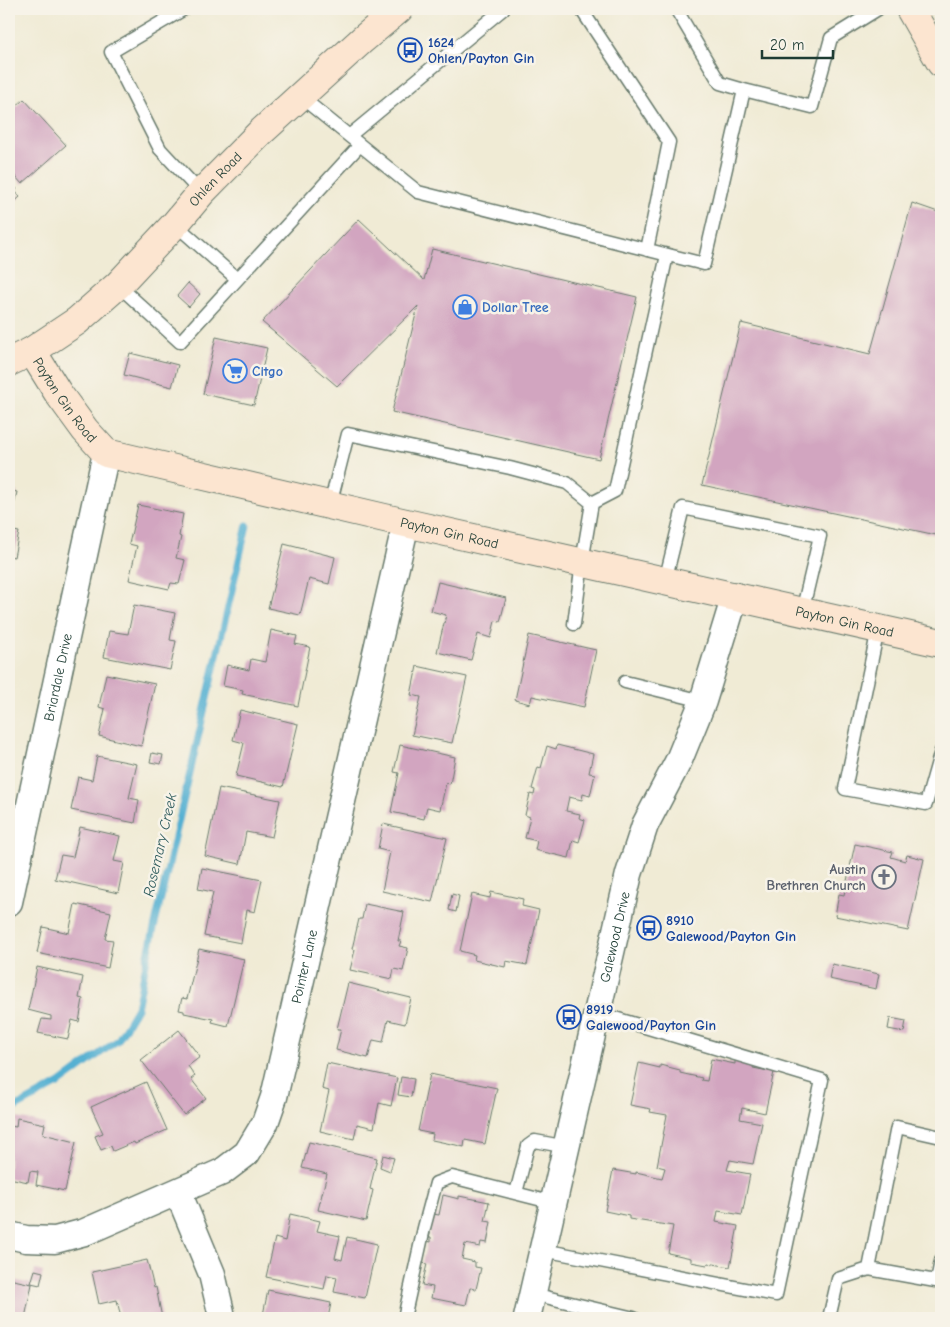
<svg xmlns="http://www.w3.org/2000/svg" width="950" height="1327" font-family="'Comic Neue',sans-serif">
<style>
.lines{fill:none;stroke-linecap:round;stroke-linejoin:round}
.stream{stroke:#54b0d2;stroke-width:7}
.building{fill:#d2a5c0}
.lane-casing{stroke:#687a6c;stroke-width:15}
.street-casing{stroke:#687a6c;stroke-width:29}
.secondary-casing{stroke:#687a6c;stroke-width:30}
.lane{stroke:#fff;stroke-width:12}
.street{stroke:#fff;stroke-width:26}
.secondary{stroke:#fce5d0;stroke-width:28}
.labels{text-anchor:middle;stroke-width:5;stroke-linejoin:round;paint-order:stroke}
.transit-label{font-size:14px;font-weight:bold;fill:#164399;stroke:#f7f3e8;text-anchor:start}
.street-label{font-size:14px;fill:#1f3d34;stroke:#f7f3e8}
.shop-label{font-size:14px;font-weight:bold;fill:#366cbe;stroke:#f7f3e8;text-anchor:start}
.worship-label{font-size:14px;font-weight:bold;fill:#5b616d;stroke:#f7f3e8;text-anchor:end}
.water-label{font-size:15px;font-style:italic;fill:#2c5a5c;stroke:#f7f3e8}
</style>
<rect width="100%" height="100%" fill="#f7f3e8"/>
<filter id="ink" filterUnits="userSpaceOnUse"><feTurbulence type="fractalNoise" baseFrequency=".02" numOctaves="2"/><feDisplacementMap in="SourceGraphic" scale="10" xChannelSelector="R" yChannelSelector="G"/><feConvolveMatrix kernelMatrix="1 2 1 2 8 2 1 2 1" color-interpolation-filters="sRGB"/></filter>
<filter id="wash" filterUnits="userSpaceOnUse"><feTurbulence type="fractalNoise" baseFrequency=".0096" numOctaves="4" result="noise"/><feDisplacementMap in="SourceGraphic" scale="20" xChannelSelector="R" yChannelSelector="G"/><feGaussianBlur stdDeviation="1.12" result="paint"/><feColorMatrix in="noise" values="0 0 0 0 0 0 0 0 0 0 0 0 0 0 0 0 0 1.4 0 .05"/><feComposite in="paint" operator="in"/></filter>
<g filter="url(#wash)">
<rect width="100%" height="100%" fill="#f0ebd5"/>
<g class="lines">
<path class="stream" d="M9,1111L60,1083L118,1040L137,1008L147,959L247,525"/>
</g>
<g id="blocks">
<path class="building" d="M24,99L66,145L22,184L9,169V113Z
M9,176L12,180L10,182L17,189L15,191L20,197L12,204L14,206L9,210Z
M912,203L941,213V536L702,485L741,323L870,354Z
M359,219L424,280L432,249L637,297L599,459L392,412L418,306L337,386L262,322Z
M188,283L200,294L189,307L177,296Z
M216,337L267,348L254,405L203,394Z
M130,353L178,365L172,387L124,375Z
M9,490L17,492L11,518L9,517Z
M138,505L183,514L179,536L181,537L176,558L185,560L179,584L171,583L169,589L129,580L137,546L129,544Z
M9,530L19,532L14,557L9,556Z
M284,544L335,557L329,584L309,579L300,615L268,608Z
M438,582L506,598L500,622L495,621L491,638L478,634L471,660L437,652L446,615L431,611Z
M134,605L175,613L170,640L176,641L170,670L104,657L109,631L128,634Z
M271,630L297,636L295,644L310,647L298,706L242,694L243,690L223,686L227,665L249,670L251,659L265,662Z
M529,635L596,650L584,707L532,696L530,704L515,700Z
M417,666L467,677L452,743L412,735L421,697L411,695Z
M106,674L155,684L141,746L99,736L105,709L99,707Z
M240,710L298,724L283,787L236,776L244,743L233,740Z
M400,745L455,757L450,784L446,783L440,810L427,807L424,819L391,812L399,773L394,772Z
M557,745L593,754L589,773L595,774L590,796L583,794L582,800L569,797L566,811L580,814L579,818L585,820L579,842L573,840L569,858L535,850L537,841L525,838L530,817L525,815L530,794L534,795L535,790L532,789L538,767L541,768L547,746L556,749Z
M152,753L163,755L161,764L150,762Z
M97,756L137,764L129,798L139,800L135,823L71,810L78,777L92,780Z
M219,788L280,800L272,837L246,832L240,864L205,856Z
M383,824L447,838L432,902L382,891L390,852L378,849Z
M80,827L120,836L114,861L124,863L118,893L55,879L61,855L73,857Z
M855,844L893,852L891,857L905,861L907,855L924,859L908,931L835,916L839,894L844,895Z
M202,868L262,880L255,912L247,910L241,943L204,936L213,892L198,889Z
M491,892L523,899L522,906L539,910L527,965L506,961L505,967L474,960L475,955L460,951L472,894L490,898Z
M452,894L459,896L456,912L449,910Z
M75,904L111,912L105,939L113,940L108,968L37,953L43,927L69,933Z
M365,904L404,912L398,941H401L399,946L408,948L403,971L394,969L392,979L350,970L355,950L352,949L359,919H362Z
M199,949L244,959L228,1026L212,1022L213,1019L184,1013V1011L179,1010L182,998L187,999Z
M832,964L879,974L876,989L829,979Z
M37,967L83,977L79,998L83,999L79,1022L72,1020L68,1039L38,1033L42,1019L51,1020V1016L28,1010Z
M348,983L411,998L405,1024L388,1020L383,1042L373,1040L368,1058L336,1050L341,1029H337Z
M890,1018L906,1021L904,1032L888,1029Z
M179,1030L200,1057L188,1066L195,1076L191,1079L206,1098L184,1115L141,1060Z
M711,1059L735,1064V1061L754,1064L753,1068L774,1072L765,1113L742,1108L740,1119L762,1123L753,1164L730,1160L727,1170L750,1174L742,1215L718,1211L716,1222L738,1226L730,1267L708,1263L707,1265L691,1262V1258L668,1253L673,1226L629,1219V1216L605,1211L613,1170L636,1174V1172L662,1178L665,1168L657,1166L667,1115L650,1112L651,1109L630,1105L639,1063L660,1068V1065L680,1070V1073L702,1078L701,1080L707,1081Z
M327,1063L397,1078L391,1106L379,1103L374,1128L357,1124L354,1139L320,1131L329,1091L322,1089Z
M430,1074L497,1088L485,1144L465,1140L464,1147L456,1145L432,1140L433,1134L418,1131Z
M401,1077L414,1079L411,1097L398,1095Z
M146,1082L167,1130L135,1144L134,1142L113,1151L111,1146L101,1150L95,1136L103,1133L91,1107Z
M17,1118L45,1124L43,1134L76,1142L65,1191L36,1185L38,1172L30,1171L28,1182L9,1178V1133L10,1126L16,1127Z
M309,1142L377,1158L370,1189L373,1190L366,1221L318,1210L327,1174L302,1168Z
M383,1155L394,1158L390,1171L380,1167Z
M443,1195L459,1199V1196L489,1202L485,1221L491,1222L487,1243L481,1242L480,1247L465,1244L462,1259L475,1262V1267L481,1268L476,1289L470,1288L466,1305L431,1298L433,1287L422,1285L427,1264L422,1263L427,1241L431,1242V1237H429L433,1214L439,1215Z
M290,1214L320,1221L317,1231L340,1236L335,1258L342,1260L347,1237L377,1244L365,1298L334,1292L337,1277L327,1275L324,1289L266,1277L275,1238L285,1241Z
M147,1260L154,1288L156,1287L162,1318H121L117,1300L99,1304L92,1272Z
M35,1270L43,1272L40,1285L31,1283Z
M9,1279L32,1284L25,1318H9Z
M268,1290L331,1303L328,1318H266L267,1316L263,1315Z"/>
</g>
</g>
<g filter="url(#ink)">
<use href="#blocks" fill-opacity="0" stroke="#687a6c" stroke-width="1"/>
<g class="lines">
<g class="lane-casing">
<path id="lane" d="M184,9L111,52L160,149L201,193
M581,9L669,142L647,250
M744,90L812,107L831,38L878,9
M301,97L418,192L704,264L744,90L720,83L676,9
M349,136L503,9
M175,224L237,279
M118,285L180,342L360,145
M330,505L348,434L510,468L567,483L592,503
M665,581L683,508L820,536L802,612
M574,624L582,562L592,503L615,491L667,255
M878,629L845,789L926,804L941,751
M625,682L703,701
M516,1193L528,1146L535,1141L567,1147
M543,1250L776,1295L822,1080L598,1013
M869,1269L897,1127L941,1137
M937,1281L941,1261
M533,1294L634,1318
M404,1318L424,1228L436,1183L452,1177L554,1203
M829,1318L838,1279L869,1269L941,1282"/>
</g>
<g class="street-casing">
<g id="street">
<path id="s1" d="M9,902L106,453"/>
<path d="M178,1192L212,1274L221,1312L220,1318"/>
<path id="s2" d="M9,1235L26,1239L55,1240L85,1232L222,1172L247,1153L265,1123L274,1097L406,523"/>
<path id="s3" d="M527,1318L629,874L645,825L679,760L703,701L735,596"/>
</g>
</g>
<g class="secondary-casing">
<g id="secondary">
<path d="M910,9L941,63"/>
<path id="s4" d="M32,351L58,393L85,430L106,453L406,523L941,643"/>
<path id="s5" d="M9,362L32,351L77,321L118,285L175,224L201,193L260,133L362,40L399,9"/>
</g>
</g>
<use href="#lane" class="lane"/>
<use href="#street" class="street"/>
<use href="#secondary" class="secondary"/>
</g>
</g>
<defs>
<g id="bus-ring" transform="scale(1.25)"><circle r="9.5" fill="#f7f3e8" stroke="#1a4fb4" stroke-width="1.5"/><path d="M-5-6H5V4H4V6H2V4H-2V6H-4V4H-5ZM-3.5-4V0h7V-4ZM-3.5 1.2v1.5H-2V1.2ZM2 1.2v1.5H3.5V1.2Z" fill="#1a4fb4"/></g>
<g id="shop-ring" transform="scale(1.25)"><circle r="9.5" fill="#f7f3e8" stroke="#3f7fe0" stroke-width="1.5"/><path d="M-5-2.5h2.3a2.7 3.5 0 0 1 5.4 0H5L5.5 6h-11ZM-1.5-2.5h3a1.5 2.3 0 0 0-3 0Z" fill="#3f7fe0"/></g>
<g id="supermarket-ring" transform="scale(1.25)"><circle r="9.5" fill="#f7f3e8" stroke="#3f7fe0" stroke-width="1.5"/><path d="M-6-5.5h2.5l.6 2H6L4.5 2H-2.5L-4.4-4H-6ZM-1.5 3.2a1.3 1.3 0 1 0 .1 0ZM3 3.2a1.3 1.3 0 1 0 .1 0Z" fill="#3f7fe0"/></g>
<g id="church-ring" transform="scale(1.25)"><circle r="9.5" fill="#f7f3e8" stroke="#6b7280" stroke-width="1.5"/><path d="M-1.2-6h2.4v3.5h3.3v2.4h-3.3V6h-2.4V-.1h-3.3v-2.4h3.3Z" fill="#6b7280"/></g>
</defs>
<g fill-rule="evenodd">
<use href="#bus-ring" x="410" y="50"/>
<use href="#shop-ring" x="465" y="307"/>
<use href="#supermarket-ring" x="235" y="371"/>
<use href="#church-ring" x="884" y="877"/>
<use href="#bus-ring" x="649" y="928"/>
<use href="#bus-ring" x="569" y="1017"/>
</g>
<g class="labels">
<g class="transit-label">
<text x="428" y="47">1624<tspan x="428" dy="16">Ohlen/Payton Gin</tspan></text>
<text x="666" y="925">8910<tspan x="666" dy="16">Galewood/Payton Gin</tspan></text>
<text x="586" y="1014">8919<tspan x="586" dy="16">Galewood/Payton Gin</tspan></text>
</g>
<g class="street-label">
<text dy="5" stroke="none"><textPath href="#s5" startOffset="278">Ohlen Road</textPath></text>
<text dy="5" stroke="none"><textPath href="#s4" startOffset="59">Payton Gin Road</textPath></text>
<text dy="5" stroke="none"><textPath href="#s4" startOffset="479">Payton Gin Road</textPath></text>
<text dy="5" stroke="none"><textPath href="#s4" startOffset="884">Payton Gin Road</textPath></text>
<text dy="5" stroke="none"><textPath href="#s1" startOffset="230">Briardale Drive</textPath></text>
<text dy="5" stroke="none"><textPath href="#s3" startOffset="391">Galewood Drive</textPath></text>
<text dy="5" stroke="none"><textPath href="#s2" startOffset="455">Pointer Lane</textPath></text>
</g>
<g class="shop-label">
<text x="482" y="312">Dollar Tree</text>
<text x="252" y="376">Citgo</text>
</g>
<g class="worship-label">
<text x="866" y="874">Austin<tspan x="866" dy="16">Brethren Church</tspan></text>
</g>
<g class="water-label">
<text transform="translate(160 845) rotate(-77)" y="5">Rosemary Creek</text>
</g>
</g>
<rect width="950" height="1327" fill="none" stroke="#f7f3e8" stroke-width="30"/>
<path d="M762 50v8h71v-8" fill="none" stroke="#1f3d34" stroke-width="2.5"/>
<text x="770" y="50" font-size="15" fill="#1f3d34" stroke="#f7f3e8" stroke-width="4" paint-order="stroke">20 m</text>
</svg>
